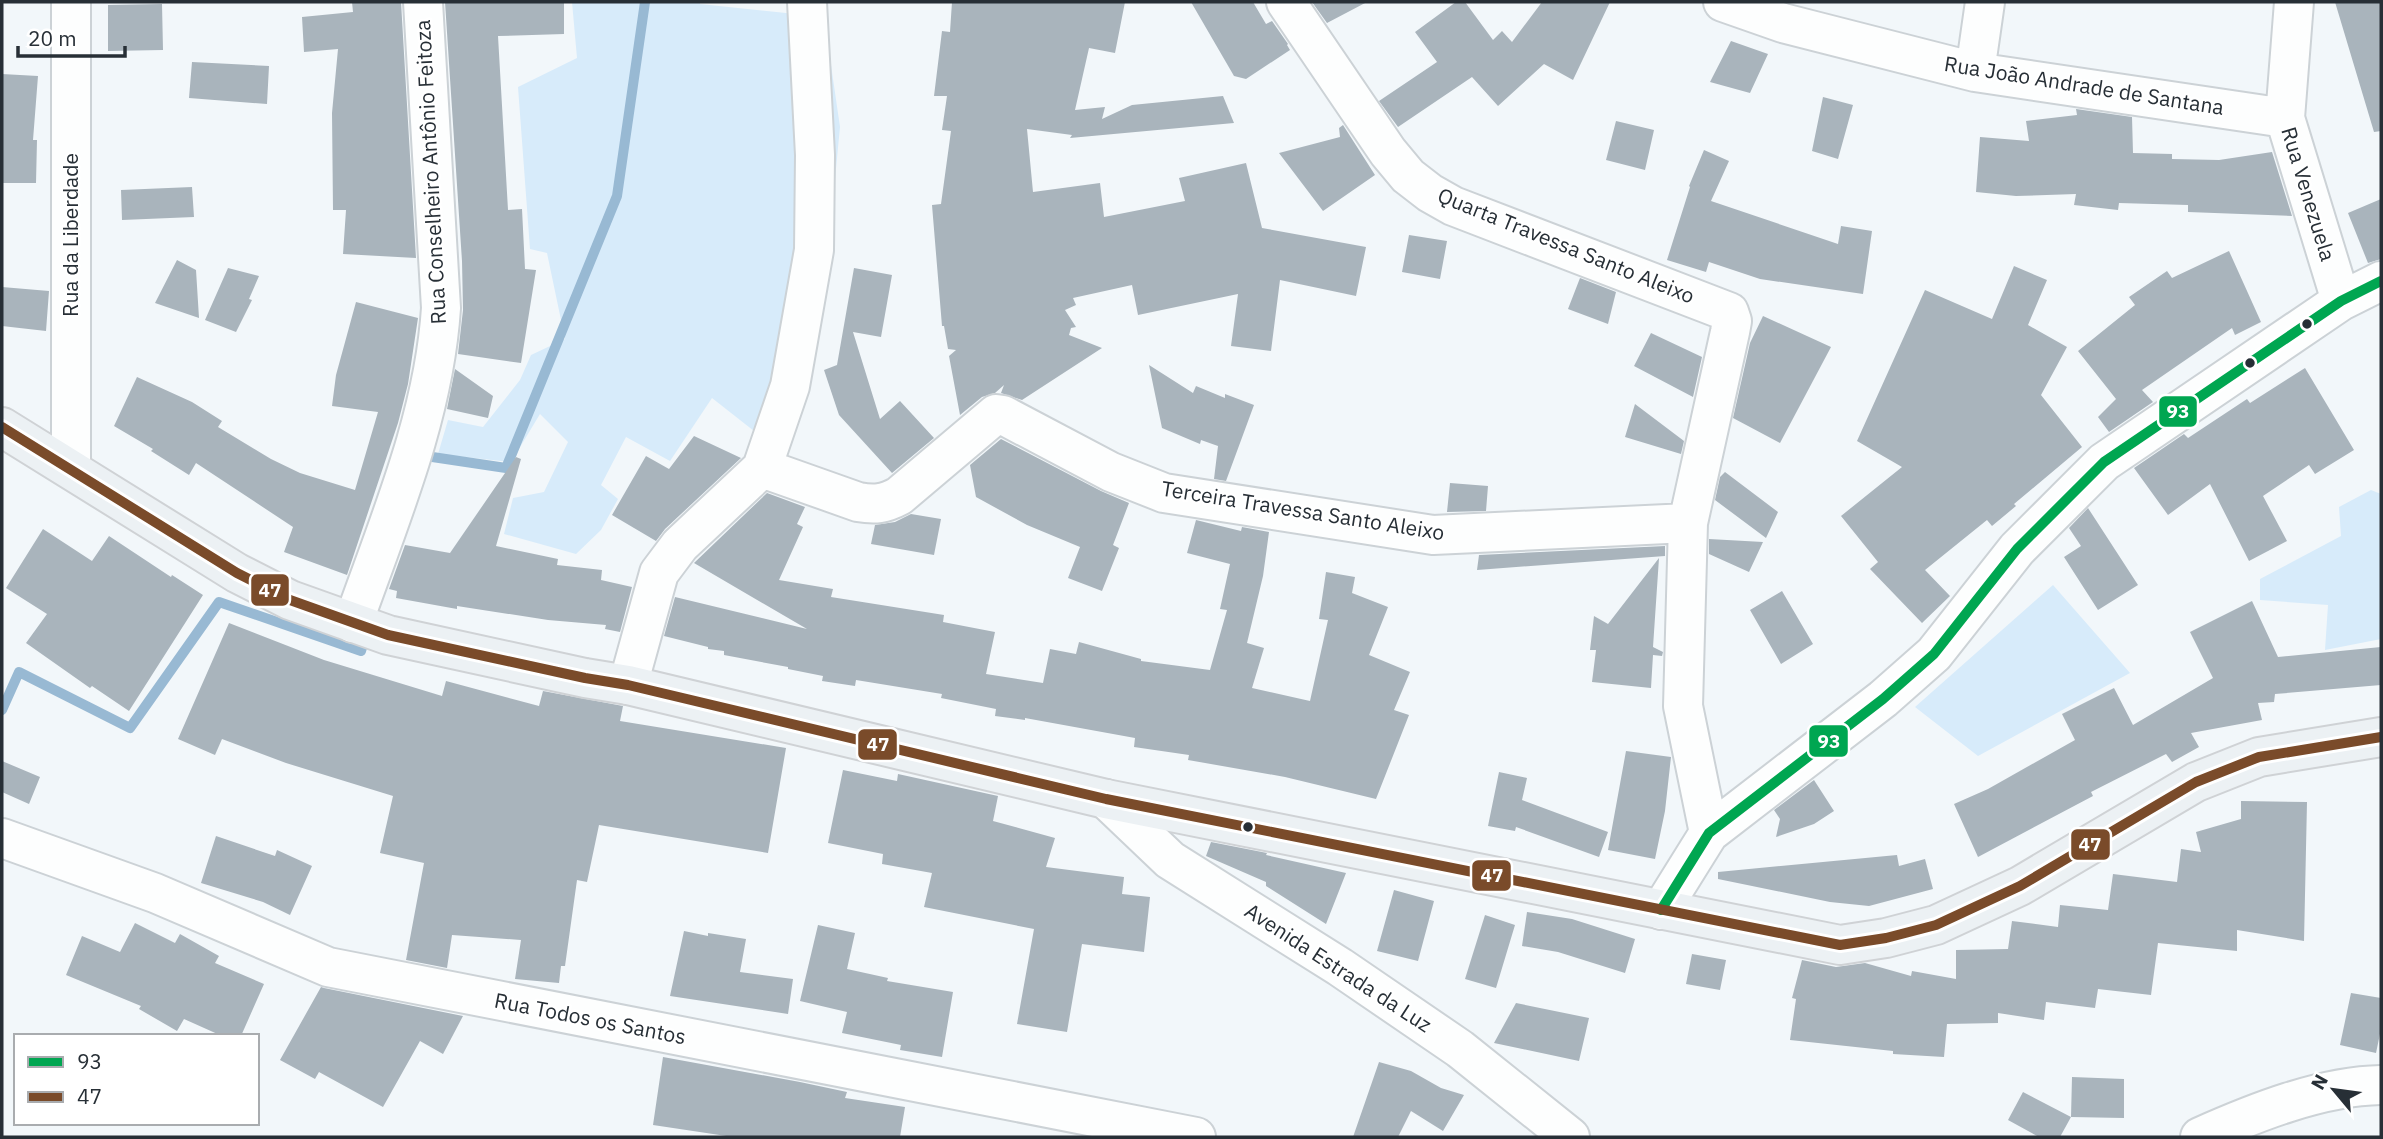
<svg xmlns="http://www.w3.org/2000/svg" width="2383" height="1139" font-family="'IBM Plex Sans',sans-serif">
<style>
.green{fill:#d7ebfa}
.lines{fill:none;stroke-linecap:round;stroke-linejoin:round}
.stream{stroke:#98b9d3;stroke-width:10}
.building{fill:#a9b4bc}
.minor-casing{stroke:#ccd2d6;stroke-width:42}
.major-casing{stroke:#cfd2d5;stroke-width:42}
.minor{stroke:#fdfefe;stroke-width:38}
.major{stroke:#ecf1f4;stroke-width:38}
.bus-1-casing{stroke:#fff;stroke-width:16}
.bus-2-casing{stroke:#fff;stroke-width:16}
.bus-1{stroke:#00a651;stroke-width:10}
.bus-2{stroke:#7a4b2a;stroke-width:10}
.bus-dot{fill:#272f36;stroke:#fff;stroke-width:2.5}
.labels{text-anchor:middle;stroke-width:5;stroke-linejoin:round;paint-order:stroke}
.street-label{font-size:21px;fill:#272f36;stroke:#fff}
.line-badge{stroke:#fff;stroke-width:2.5}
.badge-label{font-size:19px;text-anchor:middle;font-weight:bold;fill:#fff}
</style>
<rect width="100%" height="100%" fill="#f2f7fa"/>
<path class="green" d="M572,2H700V4L824,17L840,127L829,241L795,361L754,431L712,398L670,461L626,437L601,485L618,499L601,530L576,554L504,534L513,498L544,492L568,442L540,414L511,462L438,454L448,420L483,427L520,380L531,355L565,339L547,253L530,249L518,87L577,58Z
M2371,490L2381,494V639L2325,650L2328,605L2260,600V579L2341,536L2339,507Z
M2053,585L2130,673L1978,756L1915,707Z"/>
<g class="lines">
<path class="stream" d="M419,455L506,468L617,196L645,2
M2,710L19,672L130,728L219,602L361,651L366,635"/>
</g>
<path class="building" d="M352,2H401L416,258L343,254L346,210H333L332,113L338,49L304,52L302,17L353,12Z
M445,2H564V34L498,36L508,210L522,209L525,269L536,270L521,363L458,354L463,310L462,261Z
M952,2H1125L1115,53L1089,48L1075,110L1105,107L1102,119L1132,105L1223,96L1234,123L1070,138L1072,135L1027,129L1033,192L1100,183L1104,217L1185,201L1179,178L1246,163L1262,228L1366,247L1356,296L1280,280L1271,351L1231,346L1238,294L1138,315L1132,285L1073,298L1076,305L1065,310L1076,327L1071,328L1069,335L1102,348L1022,400L1001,393L1004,385L995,393L982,397L960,415L949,356L956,350L948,349L944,326H942L932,205L941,204L951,131L942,130L947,96H934L942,31L950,32Z
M1191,2H1253L1266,24L1272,21L1288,44L1287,45L1290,50L1246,79L1234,76Z
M1312,2H1367L1327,23Z
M1456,2H1465L1493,40L1502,31L1512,42L1542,2H1610L1573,80L1544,64L1498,106L1472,77L1398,127L1379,101L1437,62L1415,32Z
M2335,2H2381V131L2374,132Z
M162,4L163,50L108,51V5Z
M1731,41L1768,54L1750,93L1710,82Z
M192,62L269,66L267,104L189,98Z
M2,74L38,76L33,140H37L36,183H2Z
M1823,97L1853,105L1838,159L1812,151Z
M2076,109L2132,117L2133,153L2172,154V159L2219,160L2272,152L2292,216L2188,212V205L2119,203L2118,210L2074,205L2076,194L2016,196L1976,192L1980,137L2029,141L2026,121L2077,115Z
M1616,121L1654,130L1645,170L1606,160Z
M1343,125L1375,175L1323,211L1279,153L1340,137L1339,128Z
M1704,150L1729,161L1711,201L1838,244L1841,226L1872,231L1863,294L1760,279L1709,262L1706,272L1667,260L1690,187L1689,186Z
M192,187L194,217L122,220L121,190Z
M2381,199V259L2368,263L2348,213Z
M1409,235L1447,241L1440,279L1402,272Z
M2229,251L2261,322L2235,335L2232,328L2142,390L2153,402L2109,432L2098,417L2116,399L2078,351L2135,305L2129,297L2167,271L2172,278Z
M177,260L196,270L199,318L155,303Z
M2014,266L2047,280L2028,325L2067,347L2041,395L2082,447L2014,504L2016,506L1992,526L1987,520L1925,570L1950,596L1922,623L1870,569L1878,562L1841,516L1902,467L1857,441L1925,290L1992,319Z
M228,268L259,276L249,299L252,300L236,332L205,320Z
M854,268L892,275L881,337L853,332L880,419L900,401L934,438L892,473L839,415L824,370L837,365Z
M1580,278L1616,292L1608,324L1568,309Z
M2,287L49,291L46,331L2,326Z
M356,302L418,318L408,384L398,423L347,575L284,552L293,527L196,463L189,475L151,451L153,449L114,426L137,377L192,402L222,421L218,427L271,459L300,473L355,490L378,412L332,406L336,375Z
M1763,316L1831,347L1780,443L1733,418L1750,343Z
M1651,333L1702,357L1693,397L1634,366Z
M1149,365L1193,393L1196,386L1225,398V394L1254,405L1226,481L1214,479L1218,446L1201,440L1200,444L1162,428Z
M2305,368L2354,450L2315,474L2309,465L2263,496L2287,541L2249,561L2210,484L2168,515L2134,468L2184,434L2188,438L2247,399L2250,403Z
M455,369L493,396L488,418L447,409Z
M1635,404L1684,441L1681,454L1625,437Z
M694,436L741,458L665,529L656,541L612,515L646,456L669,469Z
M1001,439L1101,491L1129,503L1113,545L1119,548L1102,591L1068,578L1080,547L1027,525L976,497L970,465Z
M516,457L521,459L496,546L558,559L557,565L602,570L601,580L632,587L620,632L605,629L606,625L548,620L457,606V609L396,598L397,591L389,589L405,545L450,553Z
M1725,472L1778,512L1766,538L1715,500L1720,477Z
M1450,483L1488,486L1486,511L1447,512Z
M767,493L805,507L797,524L803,527L779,580L833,589L831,597L944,615L943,622L995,632L986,674L1043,683L1050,649L1076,654L1079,642L1141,659V661L1210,670L1227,610L1220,609L1230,564L1187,553L1196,520L1241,531L1242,527L1269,532L1263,576L1247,643L1264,648L1252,688L1310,701L1328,620L1319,619L1326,572L1355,577L1352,593L1388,607L1369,655L1410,672L1394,710L1409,715L1376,799L1285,777L1188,760L1189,755L1134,747L1135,738L1025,718V720L995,716L996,709L941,698L942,694L856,680L855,686L822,681L823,676L788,669V667L724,655V651L708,649V647L664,636L675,597L807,629L694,563Z
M2088,508L2138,585L2098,610L2064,557L2081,546L2069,528Z
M911,514L941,519L934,555L871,544L875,525L895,522Z
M43,529L92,561L109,536L171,577L172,575L203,595L129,711L92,686L90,688L26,643L47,614L6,588Z
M1709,539L1763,542L1749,572L1709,554Z
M1665,546V556L1477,570L1479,555Z
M1659,558L1653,647L1663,652L1662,656L1653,655L1651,688L1592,682L1596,650H1590L1594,616L1608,624Z
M1782,591L1813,644L1781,664L1750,610Z
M2252,601L2278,657L2381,647V685L2275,694L2274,702L2258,703L2262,720L2191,733L2199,747L2172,762L2166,754L2091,792L2093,796L1978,857L1954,804L1988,789L2075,740L2062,714L2114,688L2133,725L2213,678L2190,632Z
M229,623L324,660L442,696L446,681L539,706L543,691L623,706L620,721L786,748L768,853L599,825L587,882L577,880L565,966H561L559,983L515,979L521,940L452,935L447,968L406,960L424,863L380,853L393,796L286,763L222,739L215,755L178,739Z
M1626,751L1671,757L1665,811L1655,859L1608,850Z
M2,761L40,777L29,804L2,792Z
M843,770L897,781L898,774L998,796L993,821L1055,838L1046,867L1124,877L1122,894L1150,897L1144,952L1082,944L1067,1032L1017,1024L1034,929L924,907L932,873L882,864L883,854L828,843Z
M1499,772L1527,778L1522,800L1608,832L1599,857L1516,827L1515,831L1488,826Z
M1814,780L1834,811L1814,824L1776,837L1780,819L1774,810Z
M2241,801L2307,802L2304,941L2237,930V951L2158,943L2151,995L2098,989L2095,1008L2046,1002L2044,1020L1998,1013V1023L1947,1024L1944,1057L1893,1054V1051L1790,1040L1796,999L1792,998L1802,960L1836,967L1865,963L1911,976L1912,971L1956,979V950L2008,949L2012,921L2058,927L2060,905L2108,910L2113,874L2177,882L2181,849L2201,852L2196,832L2241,819Z
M216,836L275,856L277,850L312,866L290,915L263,902L201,883Z
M1211,842L1267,853L1266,855L1346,873L1326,924L1266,886V882L1206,856Z
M1897,855L1899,866L1925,859L1933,889L1869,906L1830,902L1718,879V872Z
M1394,890L1434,901L1418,961L1377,951Z
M1527,912L1572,919L1635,939L1625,973L1558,952L1522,946Z
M1485,915L1515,925L1496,988L1465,979Z
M135,923L175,943L180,934L219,956L215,963L264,984L241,1036H222L184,1019L177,1031L139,1009L141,1006L66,975L82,936L120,952Z
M818,925L855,933L847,969L888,978L887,981L953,992L942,1057L900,1050L901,1045L842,1033L847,1012L800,1001Z
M684,931L708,936V933L746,939L740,972L793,979L788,1014L670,996Z
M1692,954L1726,960L1720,990L1686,984Z
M321,987L324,988L463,1016L443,1054L420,1041L383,1107L319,1072L315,1079L280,1060Z
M2351,993L2381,998V1029L2376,1053L2340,1045Z
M1516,1003L1589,1018L1579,1061L1494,1043Z
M663,1057L800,1082L847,1092L845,1098L905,1107L900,1137H733L653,1125Z
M1379,1062L1411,1071L1441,1088L1464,1095L1443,1131L1411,1111L1398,1137H1353Z
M2072,1077L2124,1079V1118L2071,1117Z
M2023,1092L2071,1117L2060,1137H2039L2008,1120Z"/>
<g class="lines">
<g class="minor-casing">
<path id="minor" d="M71,2V469
M1286,2L1388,152L1408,176L1430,193L1453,206L1729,312L1732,321L1730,332L1688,523L1683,706L1709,833
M1723,2L1783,23L1975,72L2285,118
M2294,2L2285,118L2341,301
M1975,72L1985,2
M762,468L858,502C875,505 884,504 899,496L996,414L1003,415L1111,472L1164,493L1433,535L1688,523
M353,623C389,521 434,417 441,308L423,2
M628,685L659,573L680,545L762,468L790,386L814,250L815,155L807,2
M1106,799L1170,860L1340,967L1460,1049L1570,1137
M2,838L155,893L328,967L1196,1137
M1661,910L1709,833L1883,699L1934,654L2017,549L2104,462L2341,301L2381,281
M2200,1137C2254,1113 2321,1086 2381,1085"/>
</g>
<g class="major-casing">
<path id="major" d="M2,427L237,573L290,600L388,635L585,678L628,685L1106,799L1840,945L1886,938L1936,925L2020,886L2196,782L2259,757L2381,737"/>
</g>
<use href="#minor" class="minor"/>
<use href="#major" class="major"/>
<g class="bus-1-casing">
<path id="bus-1" d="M1661,910L1709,833L1883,699L1934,654L2017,549L2104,462L2341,301L2381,281"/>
</g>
<g class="bus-2-casing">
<path id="bus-2" d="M2,427L237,573L290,600L388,635L585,678L628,685L1106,799L1840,945L1886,938L1936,925L2020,886L2196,782L2259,757L2381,737"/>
</g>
<use href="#bus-1" class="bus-1"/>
<use href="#bus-2" class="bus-2"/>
</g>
<g class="bus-dot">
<circle cx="2307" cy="324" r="6"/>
<circle cx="2250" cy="363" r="6"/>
<circle cx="1248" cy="827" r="6"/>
</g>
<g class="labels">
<g class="street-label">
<text transform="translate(2084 86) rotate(9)" y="7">Rua João Andrade de Santana</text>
<text transform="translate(431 172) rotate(-93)" y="7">Rua Conselheiro Antônio Feitoza</text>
<text transform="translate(2308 194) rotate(73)" y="7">Rua Venezuela</text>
<text transform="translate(71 235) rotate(-90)" y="7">Rua da Liberdade</text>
<text transform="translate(1566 246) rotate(22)" y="7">Quarta Travessa Santo Aleixo</text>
<text transform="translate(1303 511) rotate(9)" y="7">Terceira Travessa Santo Aleixo</text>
<text transform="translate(1338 968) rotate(33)" y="7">Avenida Estrada da Luz</text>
<text transform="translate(590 1019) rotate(11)" y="7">Rua Todos os Santos</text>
</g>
</g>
<g class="line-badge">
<rect x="2158" y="395" width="40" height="33" rx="7" fill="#00a651"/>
<rect x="250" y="573" width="40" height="34" rx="7" fill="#7a4b2a"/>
<rect x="1808" y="724" width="41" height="34" rx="7" fill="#00a651"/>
<rect x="857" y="728" width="41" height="33" rx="7" fill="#7a4b2a"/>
<rect x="2070" y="828" width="41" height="33" rx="7" fill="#7a4b2a"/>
<rect x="1471" y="859" width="41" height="33" rx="7" fill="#7a4b2a"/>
</g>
<g class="badge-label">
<text x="2178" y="418">93</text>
<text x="270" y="597">47</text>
<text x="1829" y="748">93</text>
<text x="878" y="751">47</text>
<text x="2090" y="851">47</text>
<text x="1492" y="882">47</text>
</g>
<rect width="2383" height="1139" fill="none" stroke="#272f36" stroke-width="7"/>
<rect x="14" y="1034" width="245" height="91" fill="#ffffff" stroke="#a9acaf" stroke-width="2"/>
<rect x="28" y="1057" width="35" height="10" fill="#00a651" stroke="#a9acaf" stroke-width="2"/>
<text x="77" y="1069" font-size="21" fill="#272f36">93</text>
<rect x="28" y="1092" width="35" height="10" fill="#7a4b2a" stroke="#a9acaf" stroke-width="2"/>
<text x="77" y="1104" font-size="21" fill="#272f36">47</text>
<g transform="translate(2334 1090) rotate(299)" stroke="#ffffff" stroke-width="5" paint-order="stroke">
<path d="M0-5L12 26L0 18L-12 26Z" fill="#272f36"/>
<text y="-10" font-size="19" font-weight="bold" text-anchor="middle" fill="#272f36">N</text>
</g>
<path d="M18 46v10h107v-10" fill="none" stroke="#272f36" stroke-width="3.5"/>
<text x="28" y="46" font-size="21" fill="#272f36" stroke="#ffffff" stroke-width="5" paint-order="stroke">20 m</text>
</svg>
